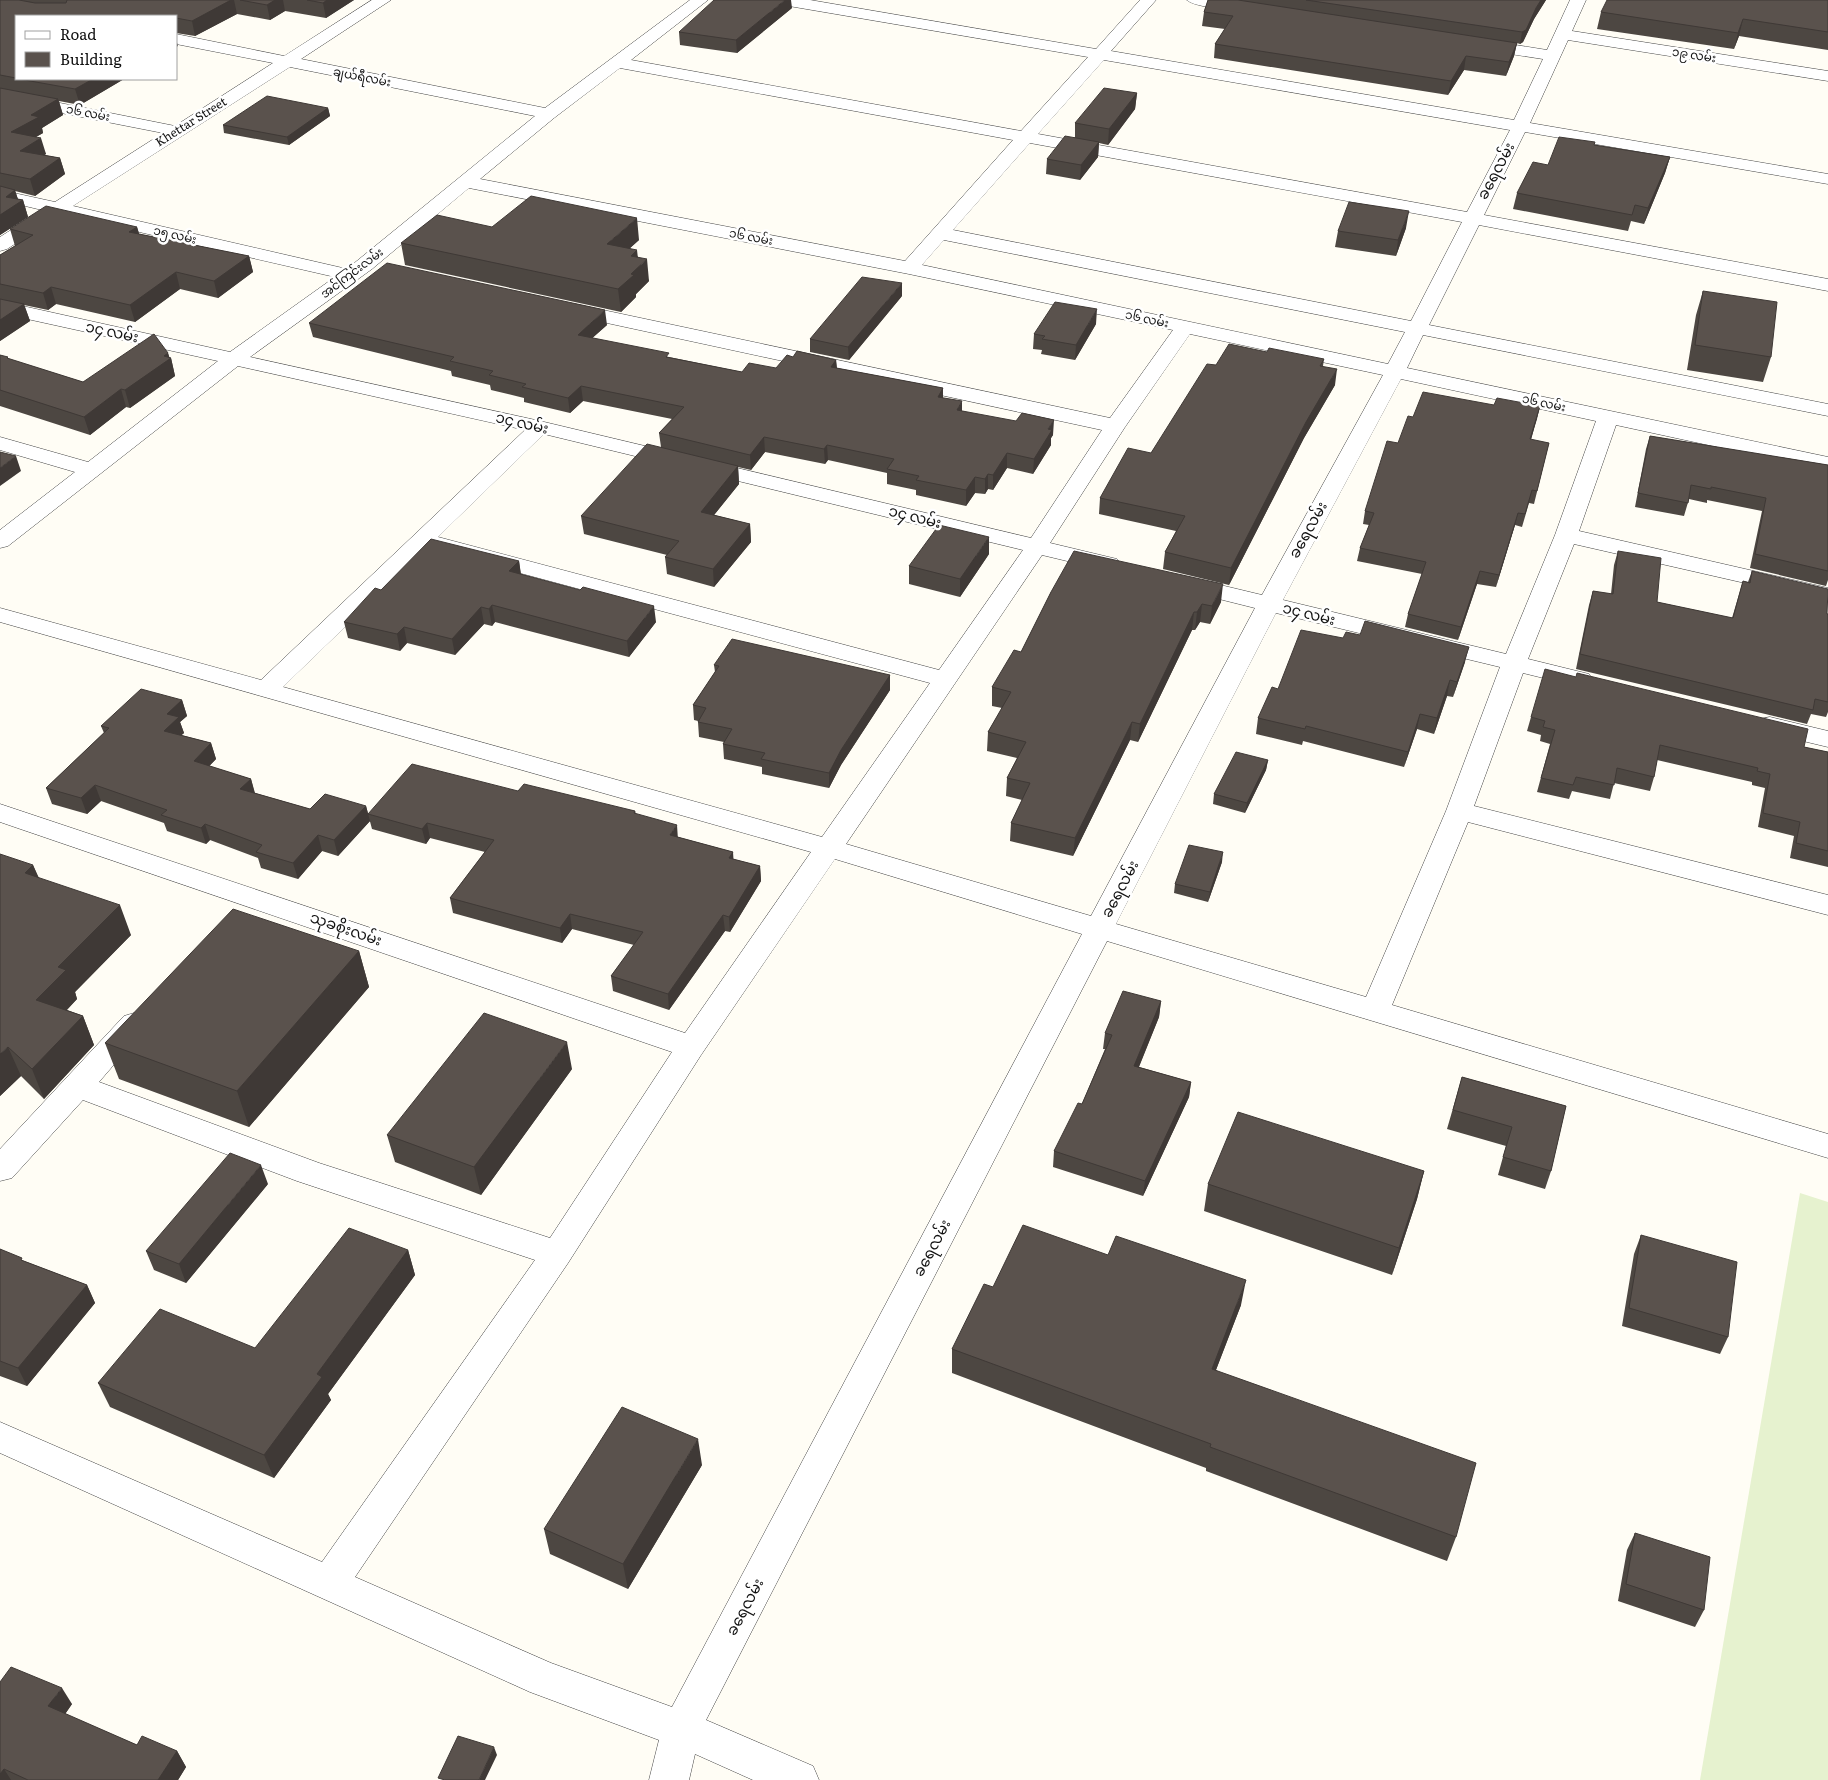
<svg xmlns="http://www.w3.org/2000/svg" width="1828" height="1780" font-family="Literata,'Noto Sans Myanmar',serif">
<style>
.pitch{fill:#e6f2cf}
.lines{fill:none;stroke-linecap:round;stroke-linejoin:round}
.minor-casing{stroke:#444;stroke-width:1}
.minor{fill:#fff;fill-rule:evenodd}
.wall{fill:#4d4742}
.shaded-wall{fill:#3f3936}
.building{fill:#5a524d;stroke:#3f3936}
.labels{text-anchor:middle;stroke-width:5;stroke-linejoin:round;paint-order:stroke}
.far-street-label{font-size:12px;fill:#111;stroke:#fff}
.street-label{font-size:15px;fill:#111;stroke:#fff}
</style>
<rect width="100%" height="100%" fill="#fffdf5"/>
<path class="pitch" d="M1800,1193L1828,1202V1780H1700Z"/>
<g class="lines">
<g class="minor-casing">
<path id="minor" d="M372,0H391L301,59L545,108L690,0H708L631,60L1021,131L1088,57L783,5L775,0H810L1096,49L1140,0H1156L1111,51L1514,120L1543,59L1478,49L1470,44L1478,39L1547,50L1570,0H1586L1572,31L1828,71V81L1568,40L1530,123L1828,174V184L1525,132L1484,215L1828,279V291L1479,225L1429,325L1828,404V416L1423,335L1407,368L1828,457V471L1616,425L1579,531L1828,588V602L1574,544L1528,659L1589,674L1592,679L1589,684L1580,687L1523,673L1474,806L1828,895V915L1468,822L1392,1005L1828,1134V1158L1107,941L706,1720L813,1766L819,1780H753L695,1754L689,1780H649L659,1740L530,1692L0,1453V1422L322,1562L535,1260L297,1181L83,1100L12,1178L0,1181V1149L124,1016L134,1013L144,1016L149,1024L99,1082L319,1163L550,1238L672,1052L0,822V804L685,1033L811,852L0,622V608L261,680L525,430L238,366L8,546L0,548V530L75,472L0,450V437L88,462L218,361L0,313V301L230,352L335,277L61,214L7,249L0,251V237L42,210L0,200V190L55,202L163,133L0,101V91L175,126L273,63L176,44V34L284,56ZM1104,60L1510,130L1467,212L1038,134ZM290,67L535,116L347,269L73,206ZM620,68L1013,140L905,261L480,179L554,118ZM1030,143L1462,222L1411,321L953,230ZM469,188L909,274L1173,330L1110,418L570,303L563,305L560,309L563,313L570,315L1102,430L1031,538L540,421L250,357L372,269ZM944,240L1405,332L1388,364L922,265ZM1190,334L1383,375L1262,595L1187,577L1179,579L1175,584L1179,589L1255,608L1091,916L846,844L1042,555L1109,571L1117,569L1121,564L1117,559L1050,543L1125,427ZM1401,379L1596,421L1555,535L1506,654L1283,600ZM544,434L1023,550L939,670L438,537ZM427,548L930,683L822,837L283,687ZM1276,613L1500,667L1446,811L1366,997L1116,924ZM835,859L1082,934L672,1707L551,1663L355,1577L568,1263L701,1055Z
M1187,0H1227L1248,4L1251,7C1246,14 1192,7 1187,0Z
M1770,717L1828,731V747L1761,731L1757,725L1761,719Z"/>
</g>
<use href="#minor" class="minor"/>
</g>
<path class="wall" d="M0,0H354L326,18L285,11L270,20L237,14L195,36L176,33V16H16V79H124L80,105L59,101L63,115L42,128L43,133L36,137L46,154L44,155L60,158L65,174L35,196L15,191L18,199L23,200L28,217L0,235Z
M1208,0H1546L1534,19L1523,42L1520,44L1517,43L1514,56L1506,76L1464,70L1448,95L1214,58L1215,44L1225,29L1202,26L1204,12Z
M1828,0V50L1739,36L1734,49L1597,29L1601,12Z
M792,8L737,53L680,45L679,32Z
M1137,93L1135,109L1108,145L1099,143L1098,157L1080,180L1046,174L1047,159L1075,137V123Z
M328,108L330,116L289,145L224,133L223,125Z
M1594,145L1670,157L1665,173L1644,224L1631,221L1628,231L1513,209L1517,193L1548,165Z
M137,227L139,234L249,256L253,272L218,298L180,289L135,322L56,304L48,310L24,305L30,321L0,341V255L15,246L10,229Z
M1406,228L1396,256L1335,247L1338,231Z
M639,240L630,248L638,257L649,281L636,294V297L621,312L405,265L401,243Z
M1703,291L1771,357L1763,382L1687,370L1696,315Z
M902,296L849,360L810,352V339Z
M309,323L607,325L592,338L669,357L742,372L776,368L793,357L836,360L837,368L943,388V398L962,411L1053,435L1051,438V445L1033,474L1007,468L993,490L988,489L985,494L975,493L966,506L916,495V490L887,484V473L828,460L825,464L765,452L751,470L738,467L739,484L714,515L750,524L751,542L714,587L667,574L665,557L667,555L584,534L581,516L661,447L659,433L672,419L583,401L570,413L524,402V398L491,390L490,385L452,376L451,371L313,337Z
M1096,324L1075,360L1041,354L1042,350L1033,349L1034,334Z
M1267,352L1324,359L1323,366L1335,385L1304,438L1229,585L1163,569L1165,552L1176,531L1099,514L1100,498L1151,453L1216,365Z
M168,353L169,358H171L175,376L130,408L126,407L90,435L0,406V355L9,359L83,382Z
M1494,405L1540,406L1531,440L1549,443L1534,504L1529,503L1522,527L1515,525L1496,587L1477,584L1458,640L1405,627L1408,614L1422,574L1357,561L1360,548L1369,525L1363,524L1365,511L1398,443Z
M1650,436L1828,465V580L1826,586L1750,568L1762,511L1707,500V503L1689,499L1684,516L1635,507L1646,449Z
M1618,551L1657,602L1732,618L1743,581L1748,582L1752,571L1828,614V712L1826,717L1811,714L1807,724L1576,669L1589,605L1593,591L1611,594L1614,565Z
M989,554L960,597L909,584V566Z
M519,561L521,574L656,622L629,657L495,622L492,626L484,624L455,655L407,643L400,651L348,638L344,622L381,590Z
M1051,592L1221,602L1210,624L1200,622L1195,630H1192L1138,742L1130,740L1073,856L1010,841L1011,823L1022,800L1006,796L1007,778L1017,758L987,751L988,732L1002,708L992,706V687L1021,652Z
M1465,662L1453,697L1447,696L1434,734L1417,729L1404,767L1303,741L1302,745L1256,734L1258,718L1278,689Z
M714,665L890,675V690L841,765L829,788L762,774V767L724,759L723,744L724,742L699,737L698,722V721L694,720L693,705L715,672Z
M182,700L187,716L180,722L184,733L181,735L211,743L216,759L209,766L251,779L255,793L310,809L366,806L370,821L338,856L322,851L298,879L261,868L258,858L210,840L206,844L167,831L164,823L101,801L87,814L52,804L46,788L104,733L101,726Z
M1531,717L1804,747L1828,752V867L1790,858L1794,836L1758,827L1765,788L1752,785V782L1657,760L1654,777L1650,791L1614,783L1610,799L1572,791L1569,799L1537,792L1550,744L1540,741L1541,735L1527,731Z
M1268,760L1266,770L1245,813L1213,804L1214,794Z
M518,791L635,811L636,814L678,837L733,852V859L760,866L761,881L730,932L725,931L669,1010L613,991L611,976L634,945L572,929L562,943L453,913L450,898L485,852L430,838L426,844L372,829L368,814Z
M1222,862L1208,902L1174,893L1175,884Z
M33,865L39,878L131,935L75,992L77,999L67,1010L83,1016L94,1045L44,1099L21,1076L0,1096Z
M359,951L369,987L249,1127L119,1079L105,1043Z
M1161,1001L1159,1017L1139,1067L1191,1082L1189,1097L1143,1196L1053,1167L1054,1151L1082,1104L1105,1049H1103L1105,1033Z
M572,1069L481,1195L395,1162L387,1135Z
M1462,1077L1566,1106L1551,1171L1545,1189L1498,1175L1506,1146L1447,1129Z
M1424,1171L1417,1199L1392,1275L1204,1211L1208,1184Z
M268,1184L186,1283L154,1270L146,1251Z
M1641,1235L1728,1337L1720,1354L1622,1326L1634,1254Z
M0,1249L24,1261L87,1285L95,1303L27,1386L0,1376Z
M408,1250L415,1275L328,1394L331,1400L274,1478L110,1407L98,1383L255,1348Z
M993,1287L1241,1305L1216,1370L1456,1537L1447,1561L1206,1471V1468L952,1373V1349Z
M702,1465L628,1589L550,1554L544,1529Z
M1635,1533L1704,1610L1695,1627L1618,1601L1627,1550Z
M0,1682L72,1704L65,1714L137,1745L177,1751L186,1767L178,1780H0Z"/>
<path class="shaded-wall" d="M231,0H234L237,14L195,36L192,21Z
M275,0H283L285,11L270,20L267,5Z
M327,0H354L326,18L323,3Z
M785,0H791L792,8L737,53L736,40Z
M1541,0H1546L1534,19L1523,42L1520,44L1522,32Z
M1743,19L1739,36L1734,49L1738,33Z
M176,39L178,46L176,47Z
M1517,43L1514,56L1506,76L1509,62Z
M1466,56L1464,70L1448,95L1451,81Z
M93,79H124L80,105L75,89Z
M1137,93L1135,109L1108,145L1109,129Z
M58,99L63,115L42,128L43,133L16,148L11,132L31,115Z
M328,108L330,116L289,145L287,137Z
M41,138L46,154L25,168L20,151Z
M1099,142L1098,157L1080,180L1081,165Z
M1670,157L1665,173L1644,224L1648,208Z
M60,158L65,174L35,196L30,179Z
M15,190L19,203L23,200L28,217L0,235V215L6,197Z
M1409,211L1406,228L1396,256L1398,240Z
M637,218L639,240L609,267L607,244Z
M137,227L142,243L129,232Z
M637,250L639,267L647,259L649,281L636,294V297L621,312L618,289L631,256Z
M249,256L253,272L218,298L214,281Z
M176,272L180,289L135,322L130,305Z
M902,283V296L849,360L848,347Z
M51,287L56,304L48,310L43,293Z
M24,304L30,321L0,341V320Z
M1097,309L1096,324L1075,360L1076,345Z
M605,310L607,325L579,350L578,335Z
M168,353L170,359L171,358L175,376L130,408L125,390Z
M836,360L837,374L831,367Z
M1337,369L1335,385L1304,438L1229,585L1231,568L1306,422Z
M581,386L583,401L570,413L568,398Z
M943,388V403L938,397Z
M121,389L126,407L90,435L84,417Z
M962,401V416L957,410Z
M1540,406L1537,419L1527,452L1530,439Z
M1054,420L1053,435L1051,438V445L1033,474L1034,459L1048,429Z
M764,437L765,452L751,470L750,455Z
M827,445L828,460L825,464L824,449Z
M1007,453V468L993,490V475Z
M16,456L21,471L0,486V468Z
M738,466L739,484L702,530L701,512Z
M988,474V489L985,494V479Z
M975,477V493L966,506V490Z
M1518,513L1515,525L1496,587L1499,575Z
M750,524L751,542L714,587L713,569Z
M989,537V554L960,597V579Z
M519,561L521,577L509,571Z
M1480,571L1477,584L1458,640L1461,627Z
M1223,584L1221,602L1210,624L1212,606Z
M1202,604L1200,622L1195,630L1197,612Z
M492,605L495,622L492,626L489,609Z
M654,606L656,622L629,657L627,641Z
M481,607L484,624L455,655L452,639Z
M1194,612L1192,630L1138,742L1140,724Z
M404,627L407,643L400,651L397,634Z
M1469,647L1465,662L1453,697L1457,682Z
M890,675V690L841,765L829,788V773L841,750Z
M1450,680L1447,696L1434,734L1437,718Z
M182,700L187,716L180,722L184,733L169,747L164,731L167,714Z
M1420,714L1417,729L1404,767L1408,752Z
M1132,722L1130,740L1073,856L1075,838Z
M211,743L216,759L199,777L194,761Z
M1268,760L1266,770L1245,813L1247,803Z
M251,779L255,795L240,789Z
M95,785L101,801L87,814L81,798Z
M366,806L370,821L338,856L334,840Z
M427,823L430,838L426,844L422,829Z
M205,824L210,840L206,844L201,828Z
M677,825L678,840L670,835Z
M318,835L322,851L298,879L293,863Z
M733,852L734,867L729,858Z
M1223,852L1222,862L1208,902L1210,892Z
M33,865L45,894L25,873Z
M760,866L761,881L730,932L729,917Z
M120,905L131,935L75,992L77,999L48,1029L36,1000L58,967Z
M570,914L572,929L562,943L560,928Z
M723,915L725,931L669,1010L668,994Z
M359,951L369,987L249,1127L237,1091Z
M1161,1001L1159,1017L1133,1081L1134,1066Z
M83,1016L94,1045L44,1099L32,1069Z
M567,1042L572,1069L481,1195L474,1167Z
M8,1047L21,1076L0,1096V1054Z
M1191,1082L1189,1097L1143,1196L1145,1181Z
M261,1165L268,1184L186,1283L179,1264Z
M1424,1171L1417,1199L1392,1275L1399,1248Z
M408,1250L415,1275L328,1394L331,1400L274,1478L264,1455L317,1374Z
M1246,1280L1241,1305L1207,1393L1212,1369Z
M87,1285L95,1303L27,1386L18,1368Z
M698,1439L702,1465L628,1589L623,1564Z
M62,1688L72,1704L59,1723L48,1706Z
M494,1747L497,1755L485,1780H479Z
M177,1751L186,1767L178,1780H158Z
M4,1769L11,1780H0V1774Z"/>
<path class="building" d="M0,0H19L35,3H66L67,0H231L192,21L176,18V16H16V78L0,75Z
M240,0H275L267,5Z
M307,0H327L323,3Z
M714,0H785L736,40L679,32Z
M1208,0H1238L1517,43L1509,62L1466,56L1451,81L1215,44L1233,16L1204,12Z
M1306,0H1541L1536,8L1526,30L1522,32Z
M1607,0H1828V32L1743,19L1738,33L1601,12Z
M19,79H93L75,89Z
M0,88L58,99L31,115L39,117L11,132L41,138L20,151L60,158L30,179L0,173Z
M1104,88L1137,93L1109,129L1075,123Z
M267,96L328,108L287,137L223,125Z
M1065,136L1099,142L1081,165L1047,159Z
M1559,137L1595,142L1594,145L1670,157L1648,208L1635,205L1632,215L1517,193L1533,162L1548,165Z
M0,186L15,190L6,197L23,200L0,215Z
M531,196L637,218L607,244L637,250L631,256L647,259L631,274L634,275L618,289L401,243L437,215L492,227Z
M1349,202L1409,211L1398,240L1338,231Z
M46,206L137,227L129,232L249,256L214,281L176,272L130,305L51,287L43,293L0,284V255L33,235L10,229Z
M387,263L605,310L578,335L669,353L666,357L742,372L749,363L776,368L787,355L793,357L797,351L836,360L831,367L943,388L938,397L962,401L957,410L1016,421L1022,413L1054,420L1048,429L1052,430L1034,459L1007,453L993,475L988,474L985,479L975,477L966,490L916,480L919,476L887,469L894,459L827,445L824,449L764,437L750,455L659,433L684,407L581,386L568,398L522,387L526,384L489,375L493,371L450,361L454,357L309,323Z
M862,277L902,283L848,347L810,339Z
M1703,291L1777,302L1771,357L1695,345Z
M0,299L24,304L0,320Z
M1055,302L1097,309L1076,345L1042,339L1045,336L1034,334Z
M154,334L168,353L164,356L171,358L125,390L121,389L84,417L0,390V355L8,357L7,358L83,382Z
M1229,344L1267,352L1269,348L1324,359L1320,366L1337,369L1306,422L1231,568L1165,552L1185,516L1100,498L1128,448L1151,453L1207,364L1216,365Z
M1423,392L1494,405L1497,398L1540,406L1530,439L1549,443L1537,491L1532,490L1525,514L1518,513L1499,575L1480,571L1461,627L1408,614L1426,562L1360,548L1374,513L1365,511L1387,441L1398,443L1408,416L1413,417Z
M1650,436L1828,465V571L1755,554L1766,498L1711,487V489L1691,485L1688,503L1638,493Z
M647,444L738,466L701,512L750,524L713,569L665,557L679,541L581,516Z
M0,452L16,456L0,468Z
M939,525L989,537L960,579L909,566Z
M431,539L519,561L509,571L580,590L583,587L654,606L627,641L492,605L489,609L481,607L452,639L404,627L397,634L344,622L375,588L381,590Z
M1074,551L1223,584L1212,606L1202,604L1197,612H1194L1140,724L1132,722L1075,838L1011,823L1030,783L1007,778L1026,742L988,732L1011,692L992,687L1014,650L1021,652L1051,592Z
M1618,551L1661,558L1657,602L1733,618L1743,581L1750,583L1752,571L1828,589L1827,614H1828V702L1815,699L1813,710L1580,654L1593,591L1613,594Z
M1365,621L1469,647L1457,682L1450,680L1437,718L1420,714L1408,752L1306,726L1305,729L1258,718L1272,687L1278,689L1301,630L1343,638L1346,632L1360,635Z
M732,639L890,675L841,750L829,773L761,759L765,753L723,744L732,729L698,722L706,708L693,705L719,666L714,665Z
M1545,669L1576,677L1577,673L1808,729L1804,747L1828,752V851L1796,843L1800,822L1763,813L1770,774L1757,771L1758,768L1660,745L1654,777L1617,768L1614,785L1576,777L1573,785L1541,778L1555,730L1543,727L1545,721L1531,717Z
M141,689L182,700L167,714L179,717L164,731L211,743L194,761L251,779L240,789L310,809L325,794L366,806L334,840L318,835L293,863L256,852L262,845L205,824L201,828L161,815L167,810L95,785L81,798L46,788L109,728L101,726Z
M1236,752L1268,760L1247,803L1214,794Z
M412,764L518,791L524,784L635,811L634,813L677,825L670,835L733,852L729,858L760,866L729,917L723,915L668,994L611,976L643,932L570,914L560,928L450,898L494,840L427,823L422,829L368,814Z
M1189,845L1223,852L1210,892L1175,884Z
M0,854L33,865L25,873L120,905L58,967L66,970L36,1000L83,1016L32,1069L8,1047L0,1054Z
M233,909L359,951L237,1091L105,1043Z
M1123,991L1161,1001L1134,1066L1191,1082L1145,1181L1054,1151L1078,1103L1082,1104L1112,1035L1105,1033Z
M484,1013L567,1042L474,1167L387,1135Z
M1462,1077L1566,1106L1551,1171L1503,1157L1512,1127L1453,1110Z
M1238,1112L1424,1171L1399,1248L1208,1184Z
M230,1153L261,1165L179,1264L146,1251Z
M1023,1225L1108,1255L1116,1236L1246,1280L1212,1369L1476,1463L1456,1537L1210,1447L1211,1444L952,1349L984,1284L993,1287Z
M349,1228L408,1250L317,1374L322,1377L264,1455L98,1383L160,1309L255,1348Z
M1641,1235L1737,1262L1728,1337L1629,1308Z
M0,1249L22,1258L21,1260L87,1285L18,1368L0,1361Z
M622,1407L698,1439L623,1564L544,1529Z
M1635,1533L1710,1557L1704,1610L1626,1584Z
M11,1667L62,1688L48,1706L137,1745L142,1736L177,1751L158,1780H28L4,1769L0,1774V1682Z
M458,1736L494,1747L479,1780H445L438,1778Z"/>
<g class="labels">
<g class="far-street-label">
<text transform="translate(1694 55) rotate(9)" y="4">၁၉ လမ်း</text>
<text transform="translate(362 77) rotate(11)" y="4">ချယ်ရီလမ်း</text>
<text transform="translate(88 113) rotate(11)" y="4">၁၆ လမ်း</text>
<text transform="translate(191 122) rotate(-32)" y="4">Khettar Street</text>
<text transform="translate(175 235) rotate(13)" y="4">၁၅ လမ်း</text>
<text transform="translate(751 237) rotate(11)" y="4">၁၆ လမ်း</text>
<text transform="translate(352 273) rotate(-37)" y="4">အင်ကြင်းလမ်း</text>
<text transform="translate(1147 319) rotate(12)" y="4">၁၆ လမ်း</text>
<text transform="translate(1544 403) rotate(12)" y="4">၁၆ လမ်း</text>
</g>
<g class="street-label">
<text transform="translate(1496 171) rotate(-62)" y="5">ခရေလမ်း</text>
<text transform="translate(112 332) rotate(12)" y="5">၁၄ လမ်း</text>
<text transform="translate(522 423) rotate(13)" y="5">၁၄ လမ်း</text>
<text transform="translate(915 517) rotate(14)" y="5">၁၄ လမ်း</text>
<text transform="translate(1308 530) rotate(-61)" y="5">ခရေလမ်း</text>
<text transform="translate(1309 614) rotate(14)" y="5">၁၄ လမ်း</text>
<text transform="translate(1120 889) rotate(-62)" y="5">ခရေလမ်း</text>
<text transform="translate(346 929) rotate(19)" y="5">သုခစိုးလမ်း</text>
<text transform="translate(932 1248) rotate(-62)" y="5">ခရေလမ်း</text>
<text transform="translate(745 1607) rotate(-62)" y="5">ခရေလမ်း</text>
</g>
</g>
<rect x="15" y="15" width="162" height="65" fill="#ffffff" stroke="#a0a0a0"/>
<rect x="25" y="31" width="25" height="8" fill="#ffffff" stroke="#a0a0a0"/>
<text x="60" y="40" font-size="15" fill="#111111">Road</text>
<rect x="25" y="52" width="25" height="15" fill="#5a524d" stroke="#a0a0a0"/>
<text x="60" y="65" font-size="15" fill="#111111">Building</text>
</svg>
